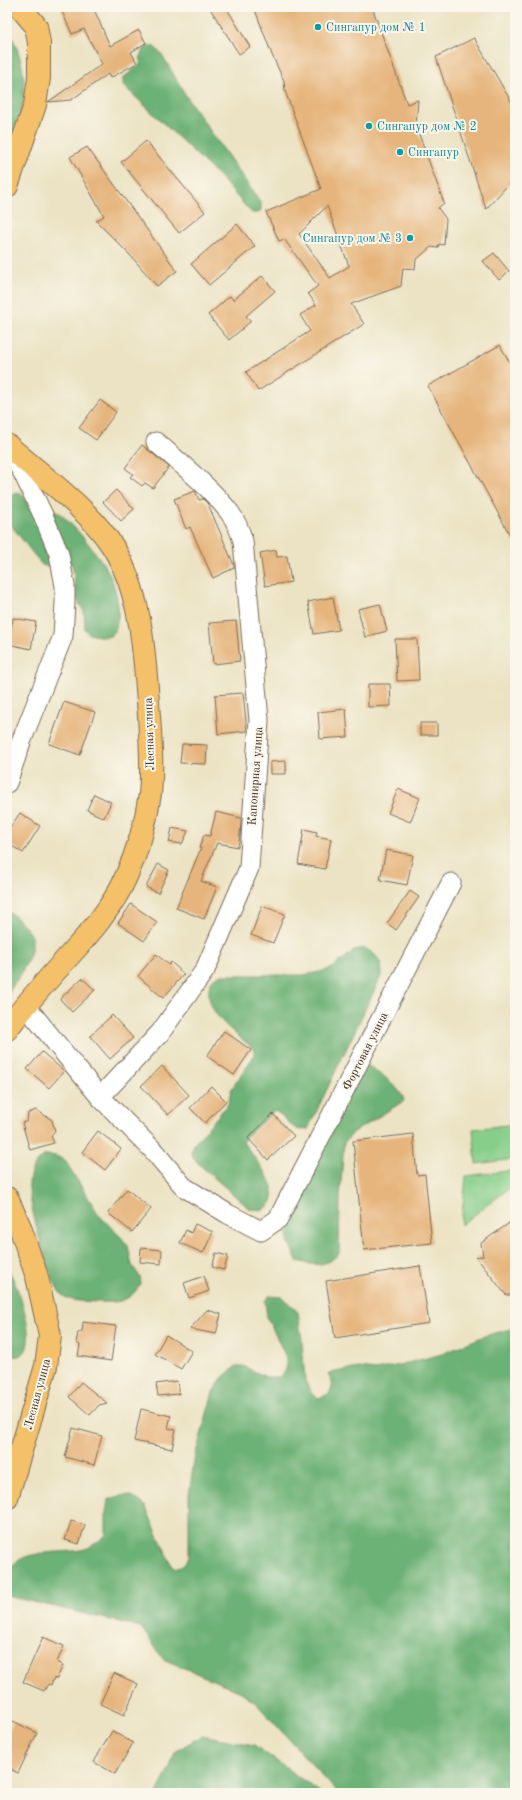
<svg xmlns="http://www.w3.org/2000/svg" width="522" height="1800" font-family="'Old Standard TT',serif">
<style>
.green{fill:#86ce89;stroke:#607c54}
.forest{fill:#6cb175;stroke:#546e4a}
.building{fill:#e6b57d;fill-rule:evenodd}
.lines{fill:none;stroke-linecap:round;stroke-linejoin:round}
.minor-casing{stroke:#796b58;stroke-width:21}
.major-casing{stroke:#796b58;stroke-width:24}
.minor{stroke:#fff;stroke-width:19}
.major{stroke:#f4c16a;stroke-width:22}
.culture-dot{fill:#0f9aa8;stroke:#fbf7ec;stroke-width:1.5}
.labels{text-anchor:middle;stroke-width:4;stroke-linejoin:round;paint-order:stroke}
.culture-label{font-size:12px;fill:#0d838f;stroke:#fbf7ec;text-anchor:start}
.street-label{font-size:12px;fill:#3b2a1e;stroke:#fbf7ec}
</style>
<rect width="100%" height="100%" fill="#fbf7ec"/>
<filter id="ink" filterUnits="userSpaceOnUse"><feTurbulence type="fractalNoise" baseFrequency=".025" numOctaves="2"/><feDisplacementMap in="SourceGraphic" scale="8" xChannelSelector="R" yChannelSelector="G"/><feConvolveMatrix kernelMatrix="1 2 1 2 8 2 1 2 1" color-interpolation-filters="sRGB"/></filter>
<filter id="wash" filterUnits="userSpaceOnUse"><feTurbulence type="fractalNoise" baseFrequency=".012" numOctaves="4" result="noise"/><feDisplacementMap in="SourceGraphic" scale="16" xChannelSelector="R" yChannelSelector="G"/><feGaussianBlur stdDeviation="0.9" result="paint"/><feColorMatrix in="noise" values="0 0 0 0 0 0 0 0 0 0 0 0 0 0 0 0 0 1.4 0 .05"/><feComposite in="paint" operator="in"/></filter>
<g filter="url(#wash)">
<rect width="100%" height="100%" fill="#ece3c4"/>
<path class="green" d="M515,1124V1159L476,1164L473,1129Z
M515,1170V1184L461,1225L466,1176Z"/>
<path class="forest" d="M7,29C24,54 28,88 21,118C18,131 12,145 7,158Z
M148,46H153L161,53L188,99L261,203V210L258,213H252L246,207L220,177L123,85V78L140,65C142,55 138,53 148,46Z
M21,493C35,512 50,540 52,564L48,567L42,565L7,520V497L12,494Z
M52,510H55C69,518 103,560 110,575C116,589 121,608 117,623C116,628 115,633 110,636C104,638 95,635 89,634L85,630L84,612L77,599L73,568L51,516Z
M7,911C17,917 31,929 32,942C34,955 15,983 7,995Z
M365,948C378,956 381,959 382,974L308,1129C290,1134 287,1115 274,1111L245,1138L243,1142C252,1155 277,1183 273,1198C272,1204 267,1207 263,1210L250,1209L202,1167L192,1157L191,1153L194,1144L228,1104L231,1090L255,1054V1050C238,1035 207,1016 209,991C209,982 212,978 221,975H303L320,972L332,968L355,950Z
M365,1065C375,1067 404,1091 404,1101L354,1132L344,1143L340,1197L339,1254C323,1267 317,1266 297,1261L288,1241L290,1218L347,1094Z
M45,1155C54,1155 59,1156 66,1162L99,1215L120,1236L128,1246L132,1265L140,1277L141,1284C129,1301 121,1303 100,1302C88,1301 72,1303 62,1295C50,1284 27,1200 29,1183C30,1170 35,1162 45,1155Z
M7,1268C18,1282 49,1369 7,1355Z
M269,1296L282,1297L298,1312L302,1340L305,1381L312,1394L318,1398L329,1394L332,1388L329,1373L359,1368L375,1370L400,1365L442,1354L484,1336L515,1328V1793H338L254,1701L241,1692L163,1659L141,1627L8,1596L7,1595C7,1589 6,1582 7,1576C14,1546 63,1555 85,1549C92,1547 100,1540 106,1535V1513L108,1500C125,1493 131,1493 145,1506L172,1566L178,1568L184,1565L189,1556V1495L194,1460L213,1392L222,1378L236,1366H243L266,1377H279L285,1372L287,1366L285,1355L267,1317L265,1301Z
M202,1735L254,1745L321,1793H157L170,1767L175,1752Z"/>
<g id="blocks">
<path class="building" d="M60,7H93L110,46L139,30L146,43L131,52L137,63L110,78L108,74L71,100L48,102L102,64L84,29L72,34Z
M209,7H226L250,47L239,54Z
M254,7H372L407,104L418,100L416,126L444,203L438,208L446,219L444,245L439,244L438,248L431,247L416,260L415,269L403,268L401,286L351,304L364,324L258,391L246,372L310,331L300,315L316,305L308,293L318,286L284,239L279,241L266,212L321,189L285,91L284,81L272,55ZM327,206L349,266L330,278L299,234Z
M474,38L515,108V177L486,209L436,57Z
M146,141L205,212L179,233L121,162Z
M87,147L177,271L157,286L129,254L96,221L104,216L70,157Z
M237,224L255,246L209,285L191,264Z
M494,253L509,271L499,280L483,261Z
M262,276L275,291L246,316L251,321L229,340L208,315L230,296L233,300Z
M500,345L515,372V544L428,386Z
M100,400L116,412L96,440L79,428Z
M142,445L169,467L153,488L145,483L142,486L130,477L133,474L125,468Z
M116,490L134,509L121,521L103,502Z
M195,491L199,500L203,499L208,504L234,565V568L213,578L190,527L186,529L174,499Z
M276,550L277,557L287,556L291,582L265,586L260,553Z
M333,597L339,630L314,634L308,602Z
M380,604L387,631L365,637L358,609Z
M13,618L36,622L31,649L8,644Z
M236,621L240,661L213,664L209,623Z
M395,639H417L419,680L397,681Z
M368,684H390L391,706L368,707Z
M243,693L247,731L218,734L215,695Z
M64,702L95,712L80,755L49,744Z
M346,709L348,737L320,739L318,712Z
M420,723H437V735H420Z
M182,744L207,745L206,764L180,763Z
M286,761V774H270V762Z
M398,789L420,798L410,822L388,813Z
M94,794L111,802L104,818L87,810Z
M216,812L241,818L240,836L238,847L217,843L201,881L217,887L204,919L176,908L201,848H199L204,835L210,836Z
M20,813L40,826L23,853L7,843V832Z
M172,828L188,831L182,844L169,842Z
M304,829L317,832L316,836L331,839L325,869L298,864Z
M386,850L413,855L407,885L380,880Z
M158,864L169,870L158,893L146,887Z
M410,891L419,897L396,930L387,923Z
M131,904L157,922L144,941L118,923Z
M262,906L285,914L273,943L251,935Z
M156,954L169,965L171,962L184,974L163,998L138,976Z
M82,978L95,990L72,1012L60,999Z
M112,1015L133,1038L110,1059L90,1036Z
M224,1031L251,1050L234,1075L207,1056Z
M42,1052L64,1071L49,1088L27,1069Z
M162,1066L189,1095L168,1115L141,1086Z
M211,1086L226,1101L205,1123L190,1108Z
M36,1110L52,1120L55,1131L51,1135L54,1143L30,1150L22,1123L27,1121L28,1113Z
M273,1114L294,1136L268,1160L248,1138Z
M98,1131L121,1149L105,1170L82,1152Z
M413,1134L417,1175L425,1174L432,1243L364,1250L353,1141Z
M127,1189L151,1209L132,1232L108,1213Z
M515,1219V1295H506L476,1257L483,1256L481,1243Z
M195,1224L213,1232L203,1253L180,1243L186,1230L191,1233Z
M141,1248L162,1250L161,1264L140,1262Z
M216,1253L228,1256L224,1270L212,1267Z
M420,1266L429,1323L335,1338L326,1281Z
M204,1276L209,1291L189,1298L184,1283Z
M207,1310L221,1314L216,1334L190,1329Z
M83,1322L116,1326L111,1361L78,1356L80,1345L76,1342L78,1333L82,1331Z
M166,1335L192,1351L181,1369L155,1354Z
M177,1381L179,1394L158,1396L156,1384Z
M81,1382L107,1403L99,1405L90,1415L69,1397Z
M141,1409L171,1416L168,1428L176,1430L172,1449L134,1441Z
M73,1428L102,1436L94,1465L65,1457Z
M71,1521L85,1525L79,1544L65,1540Z
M43,1637L64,1646L57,1662L63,1665L57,1679L54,1678L51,1685L48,1684L44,1691L23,1682Z
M114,1673L138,1684L124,1715L100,1704Z
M13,1721L37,1733L18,1773L7,1767V1735Z
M112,1731L133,1743L115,1774L94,1762Z"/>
</g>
</g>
<g filter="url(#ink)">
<use href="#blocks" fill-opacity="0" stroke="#796b58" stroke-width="1"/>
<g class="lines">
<g class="minor-casing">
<path id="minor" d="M7,783L21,742L63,636L65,603V586L59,554L43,515L23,473L10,451
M25,1005L100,1097L152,1149L184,1187L228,1214L261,1231L278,1219L451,883
M100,1097L160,1033L205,970L249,868L259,720L243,541C240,531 236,521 230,513C211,488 180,463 156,442"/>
</g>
<g class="major-casing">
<path id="major" d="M7,186L35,105L39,78V43L36,26L20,7
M7,445C41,475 89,509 113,547C141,593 144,649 148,702C150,730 153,765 150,794C146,822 137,853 125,879C112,908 90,933 69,956C47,980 26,1004 7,1029
M7,1198L20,1227L37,1277L50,1336L46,1366L7,1498"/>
</g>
<use href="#minor" class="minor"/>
<use href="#major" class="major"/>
</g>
</g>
<g class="culture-dot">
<circle cx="318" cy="27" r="4"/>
<circle cx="369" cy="126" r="4"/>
<circle cx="400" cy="152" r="4"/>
<circle cx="410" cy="238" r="4"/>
</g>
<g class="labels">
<g class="culture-label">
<text x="326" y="31">Сингапур дом № 1</text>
<text x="377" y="130">Сингапур дом № 2</text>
<text x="408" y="156">Сингапур</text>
<text x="402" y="242" text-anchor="end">Сингапур дом № 3</text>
</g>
<g class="street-label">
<text transform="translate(149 734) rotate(-92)" y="4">Лесная улица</text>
<text transform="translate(255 776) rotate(-86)" y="4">Капонирная улица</text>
<text transform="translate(365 1051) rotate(-63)" y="4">Фортовая улица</text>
<text transform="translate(37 1394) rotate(-75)" y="4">Лесная улица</text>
</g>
</g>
<rect width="522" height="1800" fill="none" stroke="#fbf7ec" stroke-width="24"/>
</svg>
